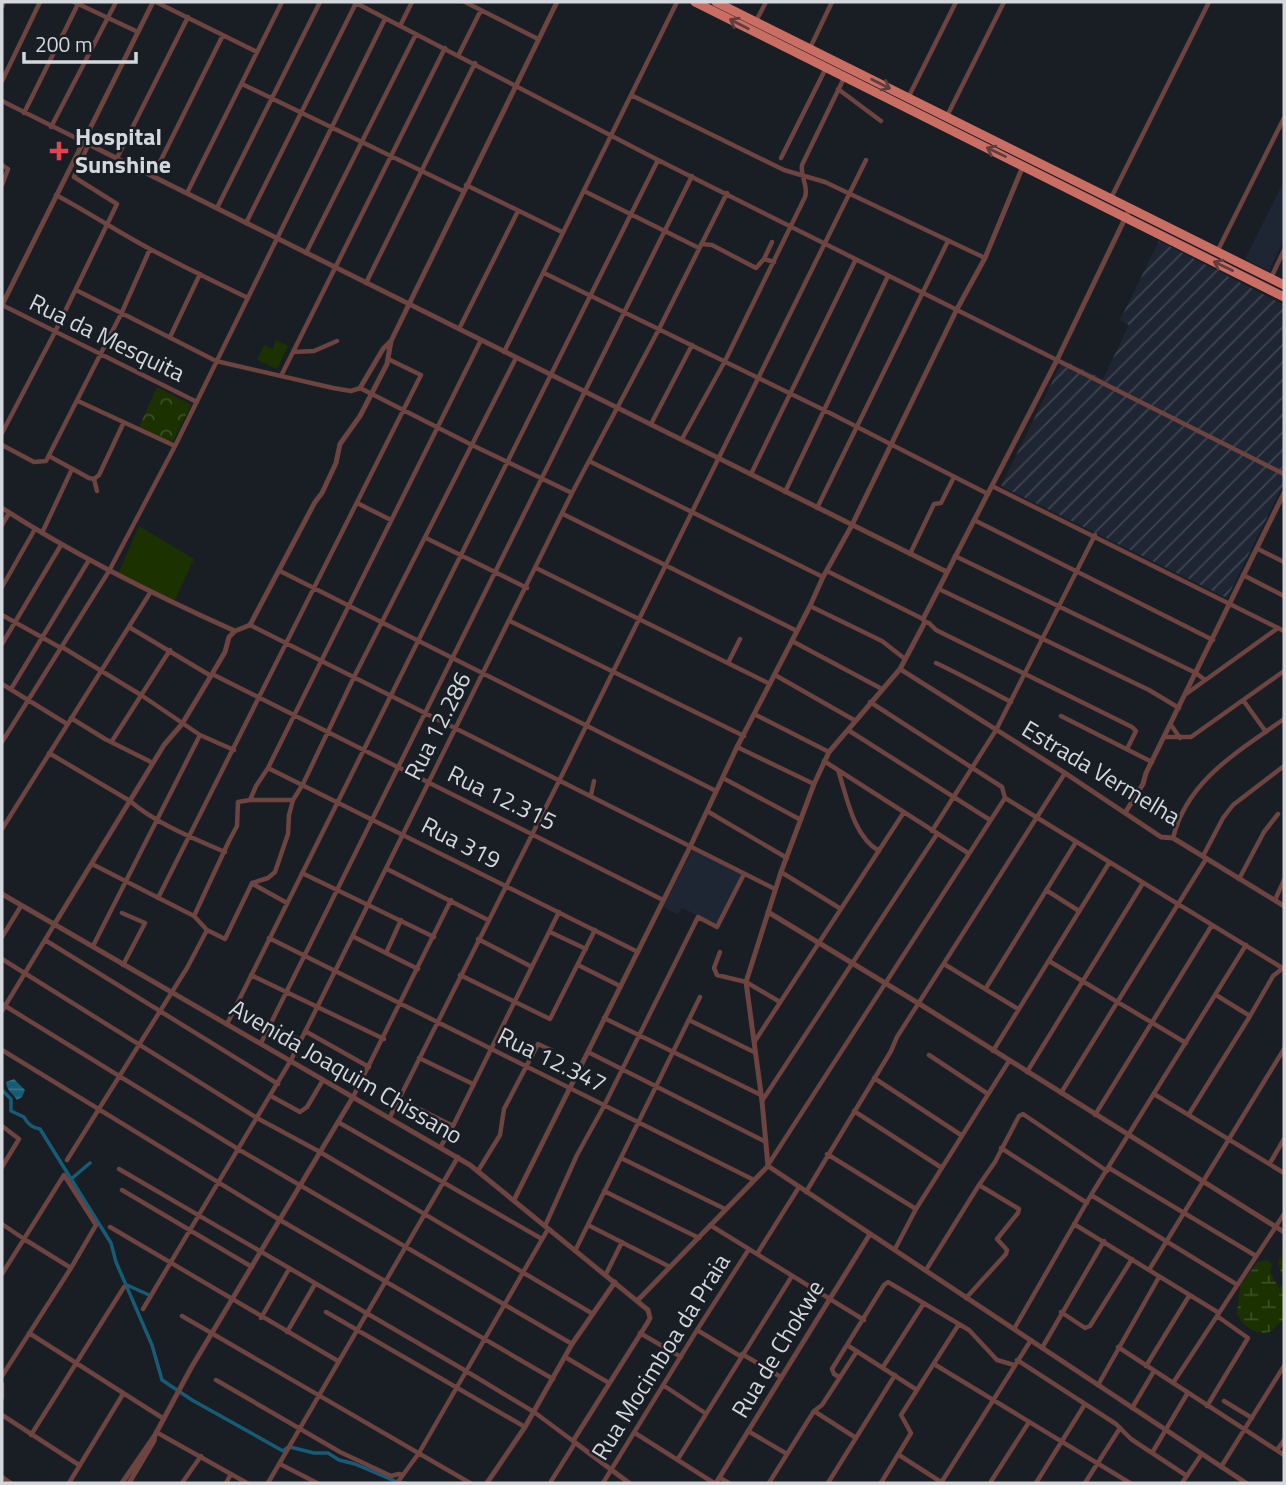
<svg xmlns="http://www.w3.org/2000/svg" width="1286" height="1485" font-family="'Titillium Web',sans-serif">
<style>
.built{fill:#1f2633}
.industrial{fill:url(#industrial-furrows)}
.grass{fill:#1c3100}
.forest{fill:url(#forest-crowns)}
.wetland{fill:url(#wetland-marsh)}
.water{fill:url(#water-rules)}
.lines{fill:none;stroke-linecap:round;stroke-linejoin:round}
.canal{stroke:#175c76;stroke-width:3.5}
.minor{stroke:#6d443f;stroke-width:4.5}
.tertiary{stroke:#6d443f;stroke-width:5}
.trunk{stroke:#ca6e64;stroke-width:9}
.oneway{stroke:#603e3e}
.health-dot{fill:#e0444e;stroke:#191e25;stroke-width:2.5}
.labels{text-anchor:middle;stroke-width:5;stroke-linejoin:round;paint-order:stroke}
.poi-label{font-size:24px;font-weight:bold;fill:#d4d7dc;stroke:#191e25;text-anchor:start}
.street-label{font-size:24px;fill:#d4d7dc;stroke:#191e25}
</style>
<defs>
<pattern id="industrial-furrows" width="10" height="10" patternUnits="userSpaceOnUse" patternTransform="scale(1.75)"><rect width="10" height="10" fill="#1f2633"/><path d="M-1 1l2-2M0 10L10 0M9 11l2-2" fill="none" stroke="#3f4550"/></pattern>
<pattern id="forest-crowns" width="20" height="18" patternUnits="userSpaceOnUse" patternTransform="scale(1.75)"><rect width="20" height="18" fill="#1c3100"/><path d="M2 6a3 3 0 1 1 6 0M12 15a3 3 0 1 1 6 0" fill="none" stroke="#3c4e25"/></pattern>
<pattern id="wetland-marsh" width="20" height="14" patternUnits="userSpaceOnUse" patternTransform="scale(1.75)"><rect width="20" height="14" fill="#1c3100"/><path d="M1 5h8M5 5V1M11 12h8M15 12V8" fill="none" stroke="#3c4e25"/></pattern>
<pattern id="water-rules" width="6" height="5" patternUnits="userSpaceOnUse" patternTransform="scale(1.75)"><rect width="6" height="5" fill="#175c76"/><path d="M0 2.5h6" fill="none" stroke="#387389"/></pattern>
</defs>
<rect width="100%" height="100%" fill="#191e25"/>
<path class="built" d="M1284,181V240L1269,271L1245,259Z
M693,849L742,875L717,925L682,908L678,915L663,907Z"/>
<path class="industrial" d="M1159,241L1284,305V483L1227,598L1001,486L1063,360L1103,379L1129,325L1120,320Z"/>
<path class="grass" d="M276,340L288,346L277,369L257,360L264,345L272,349Z
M139,526L194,559L174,602L118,574Z"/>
<path class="forest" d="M157,387L191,405L172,443L139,427Z"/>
<path class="wetland" d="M1284,1253V1319C1280,1322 1275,1328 1271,1331C1258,1338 1242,1325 1237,1314L1240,1285L1258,1262L1267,1260L1272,1264L1270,1272L1279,1288L1284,1283L1278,1261Z"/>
<path class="water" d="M14,1079L25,1090L22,1097L17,1100C13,1093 7,1092 6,1082Z"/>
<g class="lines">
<path class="canal" d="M2,1090L11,1099V1111L24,1117C27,1123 33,1128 40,1129L111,1243L116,1262L152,1345L162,1380L192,1400L283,1451L287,1448
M70,1180L90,1163
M127,1285L149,1295
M290,1447L314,1453H328L339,1460L355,1464L397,1482L405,1483"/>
<path class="minor" d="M74,2L138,32
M156,2L257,52
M354,2L658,160L1284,474
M465,2L538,39
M2,7L4,2
M756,21L766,2
M400,26L412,2
M809,50L832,2
M459,54L481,10
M2,81L40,2
M242,84L463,191
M838,89L881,121
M631,95L784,170L825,182L985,258
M908,98L956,2
M2,101L82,141
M24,113L79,2
M947,116L1004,2
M51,127L116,2
M117,158L188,17
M781,158L826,68
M2,165L8,169L2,185
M153,176L223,35
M466,185L562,232
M584,191L699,248
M187,193L282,2
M56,195C88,212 118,232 150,249C182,266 215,282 248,298
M1111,198L1209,2
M217,208L320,2
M246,223L356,3
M701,244L712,245L756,268L764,259L774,262
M1217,252L1284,118
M306,253L416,34
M764,259L772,242
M544,273L824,410L988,494
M1271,278L1284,250
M366,283L475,63
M76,290L216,361L333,388L351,391L360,388L472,445L572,493
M2,305L197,402
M459,329L518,211
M170,337L200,274
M293,352L314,351L337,341
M504,352L677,2
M281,376L445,48
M78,401L175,446
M651,424L692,345
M2,433L55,332L117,204L74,177L89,143
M682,439L725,361L805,197C809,186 800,177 802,165L844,78
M2,445L34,462L46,461L122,312L150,249
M49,456L89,478L94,479
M589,461L823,577
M751,474L856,259
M94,479L99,475L123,424
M94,479L97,491
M992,486L1284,631
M785,492L888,276
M357,503L391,520
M817,508L948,241
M563,514L797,631
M974,520L1213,640
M2,525L9,513
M42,533L72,469
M426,538L527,588
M1258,549L1284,562
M910,554L934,504L941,503L954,477
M955,556L1196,673L1205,680
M536,568L770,684
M280,571L716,791
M827,571L923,619
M1243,575L1284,596
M2,587L35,529
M939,589L1149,690L1179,708
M810,606L882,641L905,659
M2,615L61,648
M510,621L744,736
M925,622L929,623L936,630L1132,727L1136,731L1127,749
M250,625L775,889
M129,627L211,676
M792,641L882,689
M2,644L61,545
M62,647L141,695L200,735L234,750
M728,663L740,639
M936,663C962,675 986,689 1011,702
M212,674L663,900
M775,675L854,720
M2,684L67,724
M11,689L89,560
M1186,694L1278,628
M1243,700L1266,732
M754,714L829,752
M1061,716L1152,762
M71,718L105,739L153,763
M1171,725L1180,738
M848,730L990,820
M1164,737H1191L1284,671
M112,741L170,650
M2,742L109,571L175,446L385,19
M737,747L814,784
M49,753L130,801C155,823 195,839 225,852
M824,761L968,853
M268,768L638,952
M838,770C847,797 853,836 879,851
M723,778L801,820
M591,795L594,781
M1005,798L1284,969
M250,800H293
M707,811L787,858
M2,829L150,593
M932,831L996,730L1095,535
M1173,838C1187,780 1239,751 1284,719
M1203,856L1223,818L1233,805L1284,766
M387,869L488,920
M781,872L841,909
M302,873L434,937
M1239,879L1264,832L1278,814
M253,884L287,903
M1046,890L1079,911
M158,898L421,375L388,359
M1275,900L1284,880
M122,913L145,923L123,965
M194,916L229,841L237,826L238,802L250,800L256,786L268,768L481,340
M207,930L225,939L252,883L268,878L275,872L288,834L289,815L293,800L303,784L354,677L516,358
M550,932L586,949
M2,937L21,906
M354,937L418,969
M269,938L754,1180
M478,939L532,967
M45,940L278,1084
M93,946L200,735
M720,952L714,968L717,975L746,982L780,1002
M386,953L401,920
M2,959L257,1118L320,1152L593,1314
M1049,961L1186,1043
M944,964L1018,1009
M578,965L620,986
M251,975L384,1039
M460,975L550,1019L595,930
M986,988L1076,842
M1216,995L1250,1016
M2,1004L238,1149L572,1344
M236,1009L300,1040
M2,1011L54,925
M604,1018L761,1095
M689,1020L754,1052
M227,1024L658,160
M305,1031L369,1067
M755,1041L904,812
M261,1043L692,176
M2,1050L280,1220L553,1379
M993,1051L1109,863
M588,1052L766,1142
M929,1055L988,1094
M419,1058L473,1084
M1027,1072L1143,883
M874,1078L961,1135
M1061,1093L1206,859
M1154,1094L1284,1173
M271,1096L300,1112L307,1107L323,1080
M353,1097L451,900
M399,1099L453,1126
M762,1101L937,834
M854,1111L942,1168
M1189,1114L1250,1016L1273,976L1283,968
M1095,1115L1212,925
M390,1117L559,781L866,160
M338,1122L542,1239
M2,1126L19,1139L2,1167
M441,1146L453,1126L559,912
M1001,1148L1087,1203
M827,1154L916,1209
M621,1158L725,1209
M67,1160L187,968L207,930L194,916L92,864
M1270,1163L1284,1139
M768,1165L1005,798L1002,787L870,702
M1109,1168L1256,1256
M119,1169L466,1371L534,1412L573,1441
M478,1171L500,1135L504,1109L538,1044L551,1050
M979,1185L995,1162L1019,1116L1023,1114L1107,1171
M122,1190L252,1267
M604,1191L699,1238
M806,1192L891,1051L897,1037L1065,773
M1091,1195L1236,1284
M2,1224L24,1239L64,1175L96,1225L71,1268
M1074,1224L1219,1313
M588,1225L670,1267
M710,1225L864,1320
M545,1226L577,1155L604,1106L698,917L717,927L744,874
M110,1227L338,1361
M895,1249L916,1209L1009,1061
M575,1251L700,997
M757,1254L799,1187
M926,1270L979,1185L1019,1209L1018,1213L997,1239L1007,1250L1006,1254L966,1298
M1149,1270L1284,1049
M2,1274L24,1239L71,1268L2,1376
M606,1274L622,1242
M143,1309L291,1060L572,493L659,329L727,193
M326,1312L525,1427
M1061,1312L1085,1328L1090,1326L1132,1259
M182,1316L470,1483
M261,1318L289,1269
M1014,1329L1091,1195L1246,945
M697,1330L740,1356
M287,1332L315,1284
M29,1333L164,1419
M640,1333L681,1357
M847,1345L917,1390
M1118,1347L1284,1455
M1042,1348L1104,1241
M742,1354L781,1377
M565,1357L609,1383
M1017,1360L1116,1424L1131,1439L1187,1476
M934,1364L1130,1483
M1146,1366L1189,1296
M883,1367L924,1303
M839,1377L834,1374L832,1369L884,1285L888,1282L969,1330L997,1360L1014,1365
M216,1380L340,1452L391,1476L399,1474L402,1475
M1173,1383L1284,1214
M2,1384V1398
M663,1385L705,1413
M1098,1385L1159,1277
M1224,1401L1252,1418
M1207,1406L1248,1338L1217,1316
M1132,1408L1154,1371
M814,1411L856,1438
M2,1415L79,1465
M748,1431L787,1454
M156,1432L247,1483
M635,1433L714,1483
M31,1435L124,1287
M1277,1450L1284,1440
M1152,1453L1187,1394
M899,1455L941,1482
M678,1459L792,1276
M280,1464L317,1483
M1221,1467L1284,1366
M2,1477L11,1483
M720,1478L729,1483
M69,1483L123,1394
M182,1483L201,1456
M226,1483L231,1474
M268,1483L458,1157
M397,1483L419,1453L548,1229
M550,1483L575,1443
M603,1483L697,1330L749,1249
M769,1483L814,1411L822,1405L857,1351
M828,1483L895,1375
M881,1483L911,1433L901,1415L959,1324
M941,1483L1031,1340
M990,1483L1029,1422
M1036,1483L1085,1404
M1085,1483L1120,1428
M1182,1483L1201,1455"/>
<path class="tertiary" d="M82,141L947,572
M2,305L153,2
M360,388L383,349L391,341L557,2
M2,508C76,556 154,595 235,631
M900,669L1065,773L1161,837L1173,838L1284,906
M1125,813L1143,784L1146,773L1284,493
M2,894L470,1165L648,1310L650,1318L648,1322L573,1441L629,1483
M768,912L918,1003L1284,1232
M54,925L164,745L182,724L212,674L225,652L229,637L235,631L250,625L315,502L322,493L336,463L340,444L360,416L387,364L391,341
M768,1166L1246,1483
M514,1200L690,847L737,747L810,606L823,577L852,525L957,309L985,258L1023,166
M637,1301L768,1166L762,1101L746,982L781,872L814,784L829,752L900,669L925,622L923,619L1057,360L1130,208
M122,1483L155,1435L191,1368L353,1097
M129,1483L154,1441L155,1435
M487,1483L525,1427L572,1344L615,1282
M716,1483L870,1234"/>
<path class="trunk" d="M695,2L1284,297
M716,2L1284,285"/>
</g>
<defs><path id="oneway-shaft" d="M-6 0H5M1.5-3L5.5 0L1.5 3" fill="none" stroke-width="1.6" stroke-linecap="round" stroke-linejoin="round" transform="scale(1.75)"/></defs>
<g class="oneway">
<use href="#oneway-shaft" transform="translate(739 24) rotate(-153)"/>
<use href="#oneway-shaft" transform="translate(881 84) rotate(27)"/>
<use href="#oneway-shaft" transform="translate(996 152) rotate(-154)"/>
<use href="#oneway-shaft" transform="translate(1223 266) rotate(-154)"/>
</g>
<path class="health-dot" d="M55.5 140.5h7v7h7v7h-7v7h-7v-7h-7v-7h7z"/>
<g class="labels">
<g class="poi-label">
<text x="75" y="145">Hospital<tspan x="75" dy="28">Sunshine</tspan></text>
</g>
<g class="street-label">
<text transform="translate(107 338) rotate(26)" y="8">Rua da Mesquita</text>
<text transform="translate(438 726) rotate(-63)" y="8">Rua 12.286</text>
<text transform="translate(1101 773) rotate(31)" y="8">Estrada Vermelha</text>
<text transform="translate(502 798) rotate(26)" y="8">Rua 12.315</text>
<text transform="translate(461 843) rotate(27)" y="8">Rua 319</text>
<text transform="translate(552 1060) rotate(26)" y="8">Rua 12.347</text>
<text transform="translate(346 1072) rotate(30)" y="8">Avenida Joaquim Chissano</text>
<text transform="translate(778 1349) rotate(-59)" y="8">Rua de Chokwe</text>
<text transform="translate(661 1357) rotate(-58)" y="8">Rua Mocimboa da Praia</text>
</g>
</g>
<rect width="1286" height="1485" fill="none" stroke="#d4d7dc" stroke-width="7"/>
<path d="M24 52v10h112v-10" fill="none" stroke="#d4d7dc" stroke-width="3.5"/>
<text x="35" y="52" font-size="21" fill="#d4d7dc" stroke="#191e25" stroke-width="5" paint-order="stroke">200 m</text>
</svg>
